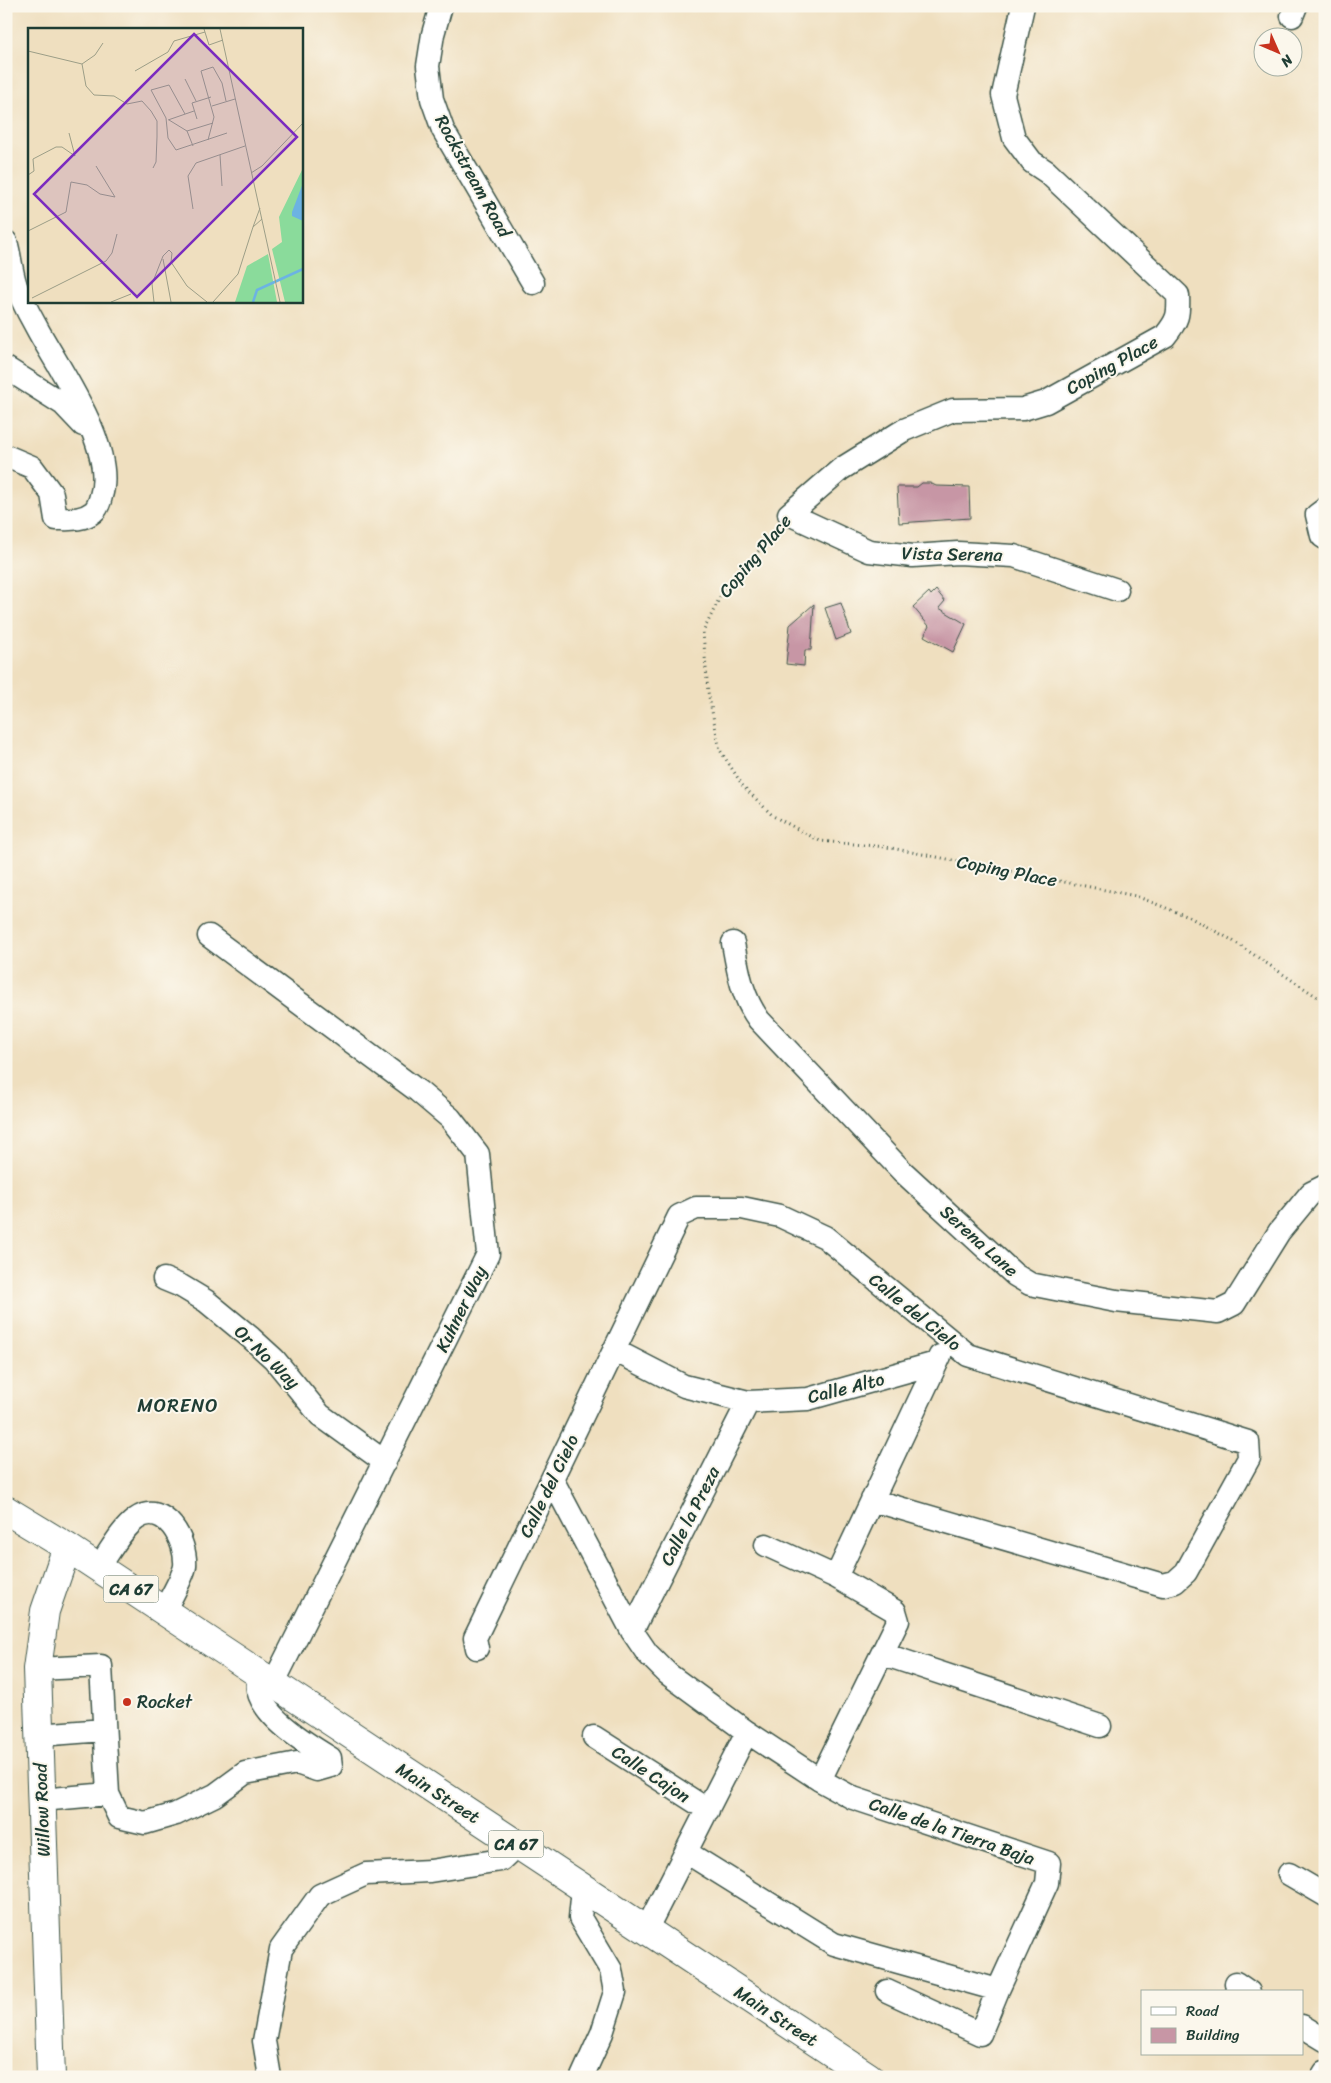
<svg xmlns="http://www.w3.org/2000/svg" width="1331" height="2083" font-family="Sriracha,sans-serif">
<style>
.building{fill:#c796a5}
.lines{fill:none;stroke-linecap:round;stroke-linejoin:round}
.minor-casing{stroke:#3e5549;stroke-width:25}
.major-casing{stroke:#3e5549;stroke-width:30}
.path{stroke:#3e5549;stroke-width:3;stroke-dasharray:1 4;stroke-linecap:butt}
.minor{stroke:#fff;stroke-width:22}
.major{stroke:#fff;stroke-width:28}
.poi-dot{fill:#c8321e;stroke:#fbf7ec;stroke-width:2}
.labels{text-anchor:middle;stroke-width:4;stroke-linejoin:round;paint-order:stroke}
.shield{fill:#fbf7ec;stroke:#61756b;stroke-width:1}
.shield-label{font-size:16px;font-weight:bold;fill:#1f3d34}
.street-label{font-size:18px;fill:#1f3d34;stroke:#fbf7ec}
.poi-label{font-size:18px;fill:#1f3d34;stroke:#fbf7ec;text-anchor:start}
.neighbourhood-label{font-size:19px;letter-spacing:1px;fill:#1f3d34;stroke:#fbf7ec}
.inset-river{fill:none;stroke:#6cb3e3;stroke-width:2.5}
.inset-road{fill:none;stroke:#9c9e87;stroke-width:1}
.view{fill:#7b2cbf;fill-opacity:0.15;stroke:#7b2cbf;stroke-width:2.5}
.inset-edge{fill:none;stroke:#1f3d34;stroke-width:2.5}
</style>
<rect width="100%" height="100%" fill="#fbf7ec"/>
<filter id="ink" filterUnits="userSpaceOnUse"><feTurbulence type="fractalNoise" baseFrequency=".02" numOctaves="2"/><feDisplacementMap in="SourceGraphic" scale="10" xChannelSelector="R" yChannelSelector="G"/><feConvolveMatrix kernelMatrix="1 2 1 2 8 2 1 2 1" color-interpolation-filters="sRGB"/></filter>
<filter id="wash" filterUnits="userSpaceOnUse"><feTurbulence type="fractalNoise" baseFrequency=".0096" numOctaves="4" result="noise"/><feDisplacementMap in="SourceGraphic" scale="20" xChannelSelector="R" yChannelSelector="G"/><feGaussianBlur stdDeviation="1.12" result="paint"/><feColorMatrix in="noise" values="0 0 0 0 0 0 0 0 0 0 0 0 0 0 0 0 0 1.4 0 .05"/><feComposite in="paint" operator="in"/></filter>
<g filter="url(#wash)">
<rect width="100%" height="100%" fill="#efdfbf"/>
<g id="blocks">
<path class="building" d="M922,483H930L936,486L969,487L970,518L899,523L897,487H917Z
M936,590L945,601L939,608L966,624L953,652L924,636L929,626L913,607L929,592L931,595Z
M841,603L851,634L836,640L825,608Z
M814,604L811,650H805L804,666L786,664L790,625Z"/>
</g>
</g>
<g filter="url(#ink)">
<use href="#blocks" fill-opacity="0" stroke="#3e5549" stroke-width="1"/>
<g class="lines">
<g class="minor-casing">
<path id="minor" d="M441,6L433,34L428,66L432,99L443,130L533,283
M1023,6L1003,95L1014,138L1032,162L1047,172L1178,295C1179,315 1178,320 1165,336L1046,402L1023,409L953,410L904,430L841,469L789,514L869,551L913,556L958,553L1014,556L1117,590
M1292,16L1296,6
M6,242C11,257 11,276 18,291C24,304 31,318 39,332C61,372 116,449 101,496C100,501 97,509 93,512C82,521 68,519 56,519L52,494L32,467L6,456
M6,368L63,404L83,425
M1325,509L1317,515L1322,536L1325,538
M209,936L418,1091L450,1118L478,1154L488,1254L273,1684
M733,943C738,971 742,997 759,1020L902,1171L1015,1275L1030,1284L1116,1301L1218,1312L1234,1304L1279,1232L1311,1193L1325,1186
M164,1279L181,1286L206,1301L251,1338L274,1359L320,1415L385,1462
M614,1350L684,1386L748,1402L808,1399L936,1363
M552,1479L632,1631L647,1653L668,1674L747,1732L820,1780L853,1798L1049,1863L1047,1883L998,1990L834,1944L686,1852
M766,1545L836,1577L895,1611L898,1621L820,1780
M98,1568C110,1552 120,1531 136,1519C165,1499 187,1542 185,1566C184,1575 169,1601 164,1611
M836,1577L940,1356
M632,1631L748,1402
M477,1648L475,1638L679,1216L696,1208H742L780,1216L825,1237L968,1355L1248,1442L1249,1458L1186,1572L1175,1582L1163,1585L872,1500
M883,1654L1100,1726
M37,1669L101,1666L108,1794L41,1800
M39,1735L104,1730
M594,1737L708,1810
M108,1794L119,1817L145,1823L176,1814L215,1795L245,1773L297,1763L317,1770L331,1766L330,1758C307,1744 264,1718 258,1690C257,1685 258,1679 259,1674
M1289,1874L1325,1895
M646,1930L747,1732
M1236,1983L1249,1992
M887,1991L980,2034L998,1990
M1302,2026L1325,2040
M270,2077L264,2041L281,1949L320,1895L366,1874L430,1871L501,1860L517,1845
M582,2077L602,2033L615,1992L611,1970L580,1918L583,1888
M1322,2077L1325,2072"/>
</g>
<g class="major-casing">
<path id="major" d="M6,1510L67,1547L869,2077
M51,2077L37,1669L45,1611L67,1547"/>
</g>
<path class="path" d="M778,528L720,597L703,632L708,692L720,750L743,786L773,816L820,841L886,847L1136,896L1189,917L1230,939L1325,1002"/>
<use href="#minor" class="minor"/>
<use href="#major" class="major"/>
</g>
</g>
<circle class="poi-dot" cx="127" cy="1702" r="5"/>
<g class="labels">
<g class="shield">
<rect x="103.5" y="1575.5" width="55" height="27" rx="4"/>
<rect x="488.5" y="1830.5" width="55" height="27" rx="4"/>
</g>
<g class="shield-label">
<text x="131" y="1595">CA 67</text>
<text x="516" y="1850">CA 67</text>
</g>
<g class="street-label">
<text transform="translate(473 176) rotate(61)" y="6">Rockstream Road</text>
<text transform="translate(1112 365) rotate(-29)" y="6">Coping Place</text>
<text transform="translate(952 554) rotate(1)" y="6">Vista Serena</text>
<text transform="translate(755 556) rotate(-50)" y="6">Coping Place</text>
<text transform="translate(1007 871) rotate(11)" y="6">Coping Place</text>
<text transform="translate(979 1241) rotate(42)" y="6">Serena Lane</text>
<text transform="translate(461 1309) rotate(-64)" y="6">Kuhner Way</text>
<text transform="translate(915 1312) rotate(39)" y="6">Calle del Cielo</text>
<text transform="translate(267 1357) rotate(44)" y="6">Or No Way</text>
<text transform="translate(846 1388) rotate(-14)" y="6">Calle Alto</text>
<text transform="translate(549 1486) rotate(-64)" y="6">Calle del Cielo</text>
<text transform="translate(690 1516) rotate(-63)" y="6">Calle la Preza</text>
<text transform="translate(651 1774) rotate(33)" y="6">Calle Cajon</text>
<text transform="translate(438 1793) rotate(33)" y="6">Main Street</text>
<text transform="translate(42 1810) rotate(-92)" y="6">Willow Road</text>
<text transform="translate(952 1831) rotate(19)" y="6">Calle de la Tierra Baja</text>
<text transform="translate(776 2016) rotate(33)" y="6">Main Street</text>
</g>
<g class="poi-label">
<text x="137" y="1708">Rocket</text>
</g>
<g class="neighbourhood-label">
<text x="178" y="1412">MORENO</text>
</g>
</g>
<g transform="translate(28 28)">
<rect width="275" height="275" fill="#efdfbf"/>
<path d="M275,140V274H257L244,221L254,214L251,189ZM240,226L249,274H207L219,238Z" fill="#8adb9b"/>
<path d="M275,155V193L264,188V184Z" fill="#6cb3e3"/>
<path class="inset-river" d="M225,274L229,262L275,241"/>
<path class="inset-road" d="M176,1L181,17L195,12M192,1L252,274M0,23L54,36L67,27L75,15M54,36L58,58L66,67L86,68L99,76L114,73L123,83L129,93V109L128,134L125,140M107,43L140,24L146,13L177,4M157,51L168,73M184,78L207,71M157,86L141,57L123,62L138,90L140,110L148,122L199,105M169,91L164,75L183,69M140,92L166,83M141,92L159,103L165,118M159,103L185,95M180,112L186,89L173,43L185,39L194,55L198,73M192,127L194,158M223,145L234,138L275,95M0,147L6,143L5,131L28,119H34L47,128L41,105M165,181L160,148L168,135L217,118M225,199L232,180M0,203L38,184L43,154L59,157L72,166L87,169L68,138M135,231L143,274M4,270L78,233L84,225L89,206M83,274L103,266M126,274L124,256L135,228L141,222L144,225L143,234L159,258L179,274M185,274L210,246L225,199L234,191"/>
<path class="view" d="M166,6L269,109L109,269L6,166Z"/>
<rect width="275" height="275" class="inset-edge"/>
</g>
<rect width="1331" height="2083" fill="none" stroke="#fbf7ec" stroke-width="25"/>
<rect x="1141" y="1990" width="162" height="65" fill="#fbf7ec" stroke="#a3ada2"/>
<rect x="1151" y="2007" width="25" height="8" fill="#ffffff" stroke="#a3ada2"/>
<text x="1186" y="2016" font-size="15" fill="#1f3d34">Road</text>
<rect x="1151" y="2028" width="25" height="15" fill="#c796a5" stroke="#a3ada2"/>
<text x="1186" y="2040" font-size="15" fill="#1f3d34">Building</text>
<g transform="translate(1278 52) rotate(135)"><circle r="24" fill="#fbf7ec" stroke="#a3ada2"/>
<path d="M0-4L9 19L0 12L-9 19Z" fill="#c8321e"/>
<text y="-8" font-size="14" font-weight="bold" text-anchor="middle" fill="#1f3d34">N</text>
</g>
</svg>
